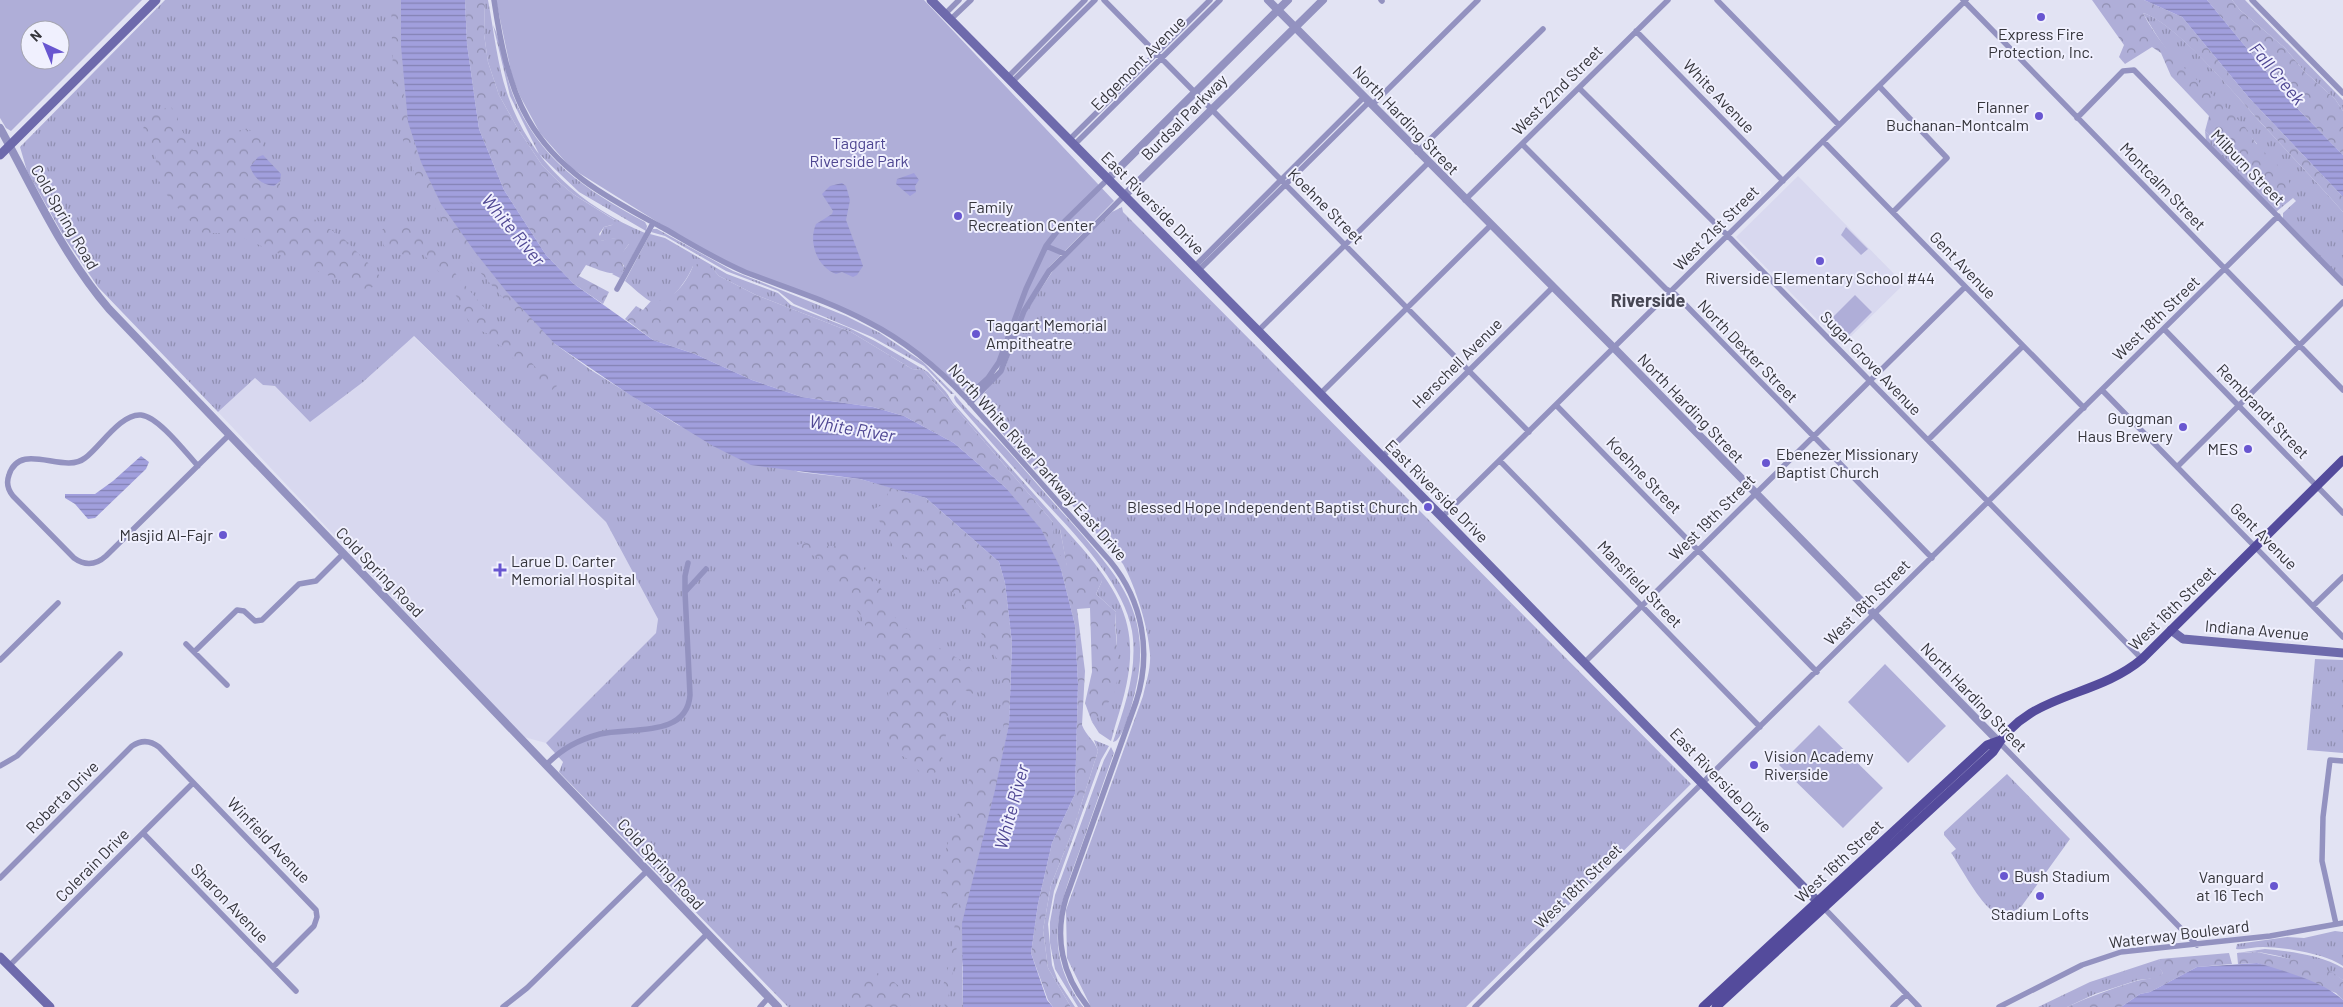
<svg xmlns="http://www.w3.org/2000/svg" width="2343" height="1007" font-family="Barlow,sans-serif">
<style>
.built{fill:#d8d8ef}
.grass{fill:url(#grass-tufts)}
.forest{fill:url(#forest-crowns)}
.park{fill:#afaed8;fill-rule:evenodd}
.water{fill:url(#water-rules)}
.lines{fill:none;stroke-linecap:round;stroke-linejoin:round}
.minor{stroke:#9392c0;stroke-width:5.5}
.tertiary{stroke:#9392c0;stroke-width:8}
.secondary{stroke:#6e6aac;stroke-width:9}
.primary{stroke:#544b9c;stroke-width:9}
.poi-dot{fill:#6856d0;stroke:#f0f0fe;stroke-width:2}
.labels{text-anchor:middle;stroke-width:4;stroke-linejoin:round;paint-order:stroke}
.poi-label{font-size:16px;fill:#35353b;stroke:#f0f0fe;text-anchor:end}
.street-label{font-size:16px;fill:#35353b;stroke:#f0f0fe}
.park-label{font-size:16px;fill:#4e4691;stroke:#f0f0fe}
.water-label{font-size:18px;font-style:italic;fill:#4f4793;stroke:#f0f0fe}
.neighbourhood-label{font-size:18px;font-weight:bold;fill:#474754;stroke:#f0f0fe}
</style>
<defs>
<pattern id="grass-tufts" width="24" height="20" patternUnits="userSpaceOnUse" patternTransform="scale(1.25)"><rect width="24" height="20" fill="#afaed8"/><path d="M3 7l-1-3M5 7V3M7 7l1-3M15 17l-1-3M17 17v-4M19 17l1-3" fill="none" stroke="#8f8eb0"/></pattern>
<pattern id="forest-crowns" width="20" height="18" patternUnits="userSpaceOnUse" patternTransform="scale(1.25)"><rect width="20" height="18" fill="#afaed8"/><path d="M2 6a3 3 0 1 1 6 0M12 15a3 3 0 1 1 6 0" fill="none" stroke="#8f8eb0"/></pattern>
<pattern id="water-rules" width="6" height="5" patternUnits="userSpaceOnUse" patternTransform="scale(1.25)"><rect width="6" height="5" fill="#a19fdd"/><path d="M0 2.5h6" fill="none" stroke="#8482b4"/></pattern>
</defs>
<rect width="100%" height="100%" fill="#e2e3f3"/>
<path class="built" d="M1798,176L1904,284L1842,345L1736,237Z
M413,336L606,522L658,619L656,633L546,743L524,737L218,412L255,378L263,385L275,386L363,382Z"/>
<path class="grass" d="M165,0H401V46L555,344L591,370L678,425L799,472L860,479L896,489L996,611L1009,724L962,966L963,1007H788L559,772L563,762L546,743L656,633L658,619L606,522L414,336L363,382L310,422L275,386L263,385L255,378L218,412L98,287L64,237L27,171L20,147Z
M485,0H488C494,31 497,63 507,93C529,160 581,206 645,233L620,278L612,274L624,266L621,261L622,253L629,244C619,239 613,237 602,241L599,238L604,227L612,225L615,220L573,194L560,183L542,165L518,129L499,95L488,62L484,34Z
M2232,0H2245L2343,100V111L2335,99L2304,71L2285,48L2240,10Z
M2143,13C2176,22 2239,99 2265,127C2291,156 2318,183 2343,212V281L2283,220V213L2296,201L2293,198L2276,212L2206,140L2205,131L2237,164L2257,144C2236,116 2208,94 2184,69C2166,52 2155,33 2143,13Z
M493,25C503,45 504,73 513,95C538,159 587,191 645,222L647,226L646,231L579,192L539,154L510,96Z
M1122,207L1123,212L1691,784L1466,1007H1091L1067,958L1066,910L1143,696C1146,683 1151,668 1150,654C1148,626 1136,588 1123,564L1039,467L1035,470L1012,445L981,407L980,398L1005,368L1024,315L1054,269L1112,212Z
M653,229H657L733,271L846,316L880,333L923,362L954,394H951L924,366L872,337L794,304L778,291L726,271L665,236L651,232Z
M650,234L665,238L727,274L778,293L791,305L849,328L875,341L928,372L946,392L953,403L1082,548C1135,610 1141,646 1116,723C1114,729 1113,735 1111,741L1099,733L1092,722C1102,717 1117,660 1117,648C1117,636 1115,625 1116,612L1096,594L1102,581L1060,529L1068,571L1052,551L1053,522L923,370L912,369L851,332L756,295L719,276L713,269L693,266C687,280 668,310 650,301C641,296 633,287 625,281Z
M955,395C967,411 983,424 997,439C1022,466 1045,494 1070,521C1118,576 1154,613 1135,692C1132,704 1125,733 1116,741L1113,742C1125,706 1138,669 1132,631C1122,575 1058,518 1021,476C999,451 977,426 956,402L954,398Z
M2315,659L2343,660V753L2307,750Z
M1094,740L1109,746L1101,760L1054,891L1048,924L1052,965L1058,981L1075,1007H1071L1048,968L1043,930L1051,885L1073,830L1098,751Z
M1111,747L1114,753C1103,783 1093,813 1082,844C1060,905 1040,947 1083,1007H1078L1055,969L1050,943V922L1055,895L1104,760Z
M2007,774L2070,839L2021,907C2014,912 2002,917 1993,911C1980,903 1961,868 1952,854L1951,853L1956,849L1944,835V832Z
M2335,931L2343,932V966C2326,954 2284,947 2263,947C2254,947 2244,950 2236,949L2237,944L2287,937L2304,938Z
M2265,949C2290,951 2321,955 2343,968V980C2330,968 2275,954 2257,952C2251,951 2243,953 2237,953Z
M2160,959L2158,965L2163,973L2157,978L2138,980L2095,994L2067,1007H2038L2090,982Z"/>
<path class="forest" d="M391,0H401C401,38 400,86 408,122C414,148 426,173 438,197L427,196C390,138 393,66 391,0Z
M465,0H485L484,34L488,62L499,95L518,129L542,165L560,183L573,194L616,221L615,224L604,227L599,234L602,241L608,238L629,240V244C619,256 623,257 623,270C613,278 598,269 586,265L579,276L609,292L603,304L574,284L546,255L504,190L479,129L467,44Z
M2092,0H2144L2182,17L2250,99L2343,197V212C2318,183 2291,156 2265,127C2240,100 2175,22 2143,13C2168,62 2209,87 2245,127C2250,133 2253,140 2258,146C2270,158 2284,168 2290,184L2285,191L2270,189L2253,182L2205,131L2209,116L2171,76L2161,53L2152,47L2125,64L2119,57L2124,45Z
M2207,0H2232L2240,10L2285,48L2304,71L2335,99L2343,111V155L2293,104Z
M171,107L177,114L179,125L193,150C213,151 224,130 243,130C249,129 256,133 262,135L263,155L258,157L274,186L280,181V193L305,213L342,237L377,272L380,277C375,288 371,289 359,289L241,237L227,233H203C186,217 165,198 157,176C154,169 158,160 154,153C152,149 147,146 145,141C137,123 155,109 171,107Z
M441,204C476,254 514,299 555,344V348L512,308L471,262L436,210L435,206Z
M405,222L412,224L425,239L436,246L458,277L493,318L498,328L522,344L526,356L537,369L550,375L557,386L552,390L535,384L504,348L491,340L489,334C464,326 466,312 455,294C445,279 435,266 423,254L404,255L384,246L381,231L384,228H394Z
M702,262L713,269L719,276L756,295L851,332L912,369L923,370L1053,522L1054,543L1067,568L1060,528L1101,576L1102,581L1096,594L1116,612C1113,639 1123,664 1115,690C1112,700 1102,710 1096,720L1092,722L1085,703L1092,672L1090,608L1077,609L1085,671L1082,725C1086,736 1094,739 1098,751L1073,830L1051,885L1043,930L1048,968L1071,1007H1053L1048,1000L1031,953L1038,904L1052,843L1075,794L1078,684L1075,625L1061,569L1005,487L954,443L904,416L873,407L802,397L752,380L695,354L653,340L625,319L636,306L643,310L651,301C671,303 686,284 693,266Z
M879,484L926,498L999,562L1005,583L1012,643L1009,724L995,790L959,934L948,999L950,1007H945L942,989L949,965L956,916L961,896L955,909L949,912L943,907L941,886L946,849L974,765L979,762L987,750L995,752L998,750L1002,740L1004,717L997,659L959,597L894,548L873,509L887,503L888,494L880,491Z
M808,542C823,552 837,540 852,549L866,572L878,582L894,616L902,627L921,634L927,641L968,664L973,673V681L977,690L973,694L961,688C955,699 956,712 944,718L947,732L940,753L943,759L934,775L922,774L906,758L889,749L888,681L877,640L867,629L861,616L818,557L795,550L797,545Z
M2257,952C2282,958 2324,963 2343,980V1000L2336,993L2257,963L2238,964L2237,953Z
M2229,953L2232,964L2197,967L2150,992L2140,994L2121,1007H2067C2089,997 2110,989 2133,982C2144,978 2154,980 2163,973L2157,965L2160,959Z
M877,973L889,978L910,995L911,1007H851L841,998L842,993Z"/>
<path class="park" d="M0,0H142L11,131L6,128L0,118ZM30,30H60V60H30Z
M496,0H924L1114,201L1049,267L1000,367L969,395L891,335L843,310L712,256L571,168L540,133L520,96L512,76Z
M1846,227L1868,249L1861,255L1841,235Z
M1855,295L1872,312L1843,341L1826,324Z
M1885,664L1946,726L1908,763L1848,702Z
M1819,725L1883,788L1843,828L1779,765Z"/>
<path class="water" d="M401,0H465L467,44L479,129L504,190L546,255L574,284L653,340L695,354L752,380L802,397L873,407L904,416L954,443L1005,487L1041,529L1061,569L1075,625L1078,684L1075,794L1052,843L1038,904L1031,953L1047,1000L1053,1007H963L962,923L995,790L1009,724L1012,643L1005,583L999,562L926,498L860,479L751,465L713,446L630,395L555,344L506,291L475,252L441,204L421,162L408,122L401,46Z
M2144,0H2207L2293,104L2343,155V197L2250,99L2182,17Z
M263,155L281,174L280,181L274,186C261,184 255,179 250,167L258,157Z
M914,173L919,180L915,186L916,192L910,196L896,184L897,179Z
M842,183L846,186L850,200L846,220L863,266L857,275L853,277L842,272L836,274C817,267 808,242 816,224L832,214L833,211L822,194L830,186Z
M141,456L149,462L146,469L95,518L88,519L75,504L65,498V494H95L113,481Z
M2257,963C2284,971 2323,981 2343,1000V1007H2121L2140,994L2150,992L2197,967Z"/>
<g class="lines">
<path class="minor" d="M494,0C500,40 508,84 528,119C559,174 612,200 665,229C691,244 717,260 745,272C786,288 829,301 868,322C905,341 937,367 966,398L1110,561C1143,601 1152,653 1136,702L1066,898C1054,937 1062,975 1088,1007
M1104,0L1529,432
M1381,0L1382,1
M1717,0L1839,125
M1963,0L2343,390
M2252,0L2343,93
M945,14L959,0
M950,20L971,0
M1636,31L1783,181
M1007,78L1085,0
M1012,82L1095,0
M1879,86L1947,158L1893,212
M1579,88L1731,239L2142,659
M1372,105L1478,0
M2077,118L2123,71L2134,70L2343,283
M1069,140L1210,0
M1823,141L2084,408
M1522,144L1666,289L1675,294L1932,558
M1074,145L1220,0
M1417,152L1543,29
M1465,200L1668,0
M1046,246L1065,254
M1194,267L1364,97
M1198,271L1369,102
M617,289L653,223
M2164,329L2343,513
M1258,331L1428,163
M2102,390L2343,637
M1320,394L1490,226
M966,398L988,378L999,362L1026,289L1046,246L1065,221L1108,179
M970,403L1001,371L1024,311L1049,271L1124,196
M1556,405L1817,672
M1928,440L2023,346
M1382,457L1552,288
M1500,461L1760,727
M198,466C186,453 159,417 141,415C121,413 100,447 85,458C64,475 20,440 9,475C6,483 8,490 13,496L74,558C85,566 96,565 106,556C147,516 188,475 229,435
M2177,467L2343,302
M1442,517L1966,0
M685,592V576L688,563
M2314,605L2343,577
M186,644L227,685
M194,652L237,610L244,611L255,621L262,620L299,584L316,581L343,554
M0,660L58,603
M1585,662L1965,287
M1998,741L2197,945
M547,764C563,748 578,740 600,734C630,727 687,738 690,695L685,592L706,569
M0,766L17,756L120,654
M143,833L296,991
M0,878L132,746C141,740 150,740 159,747L316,910L317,917L314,926L273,967
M1824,908L1919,1007
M2336,924L2322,861L2323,817L2330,760L2343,761
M9,966L193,783
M503,1007L527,988L648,870
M634,1007L708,933
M760,1007L769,997
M1475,1007L2278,216
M1893,1007L1907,994
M1999,1007L2082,965L2121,952L2270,936L2343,923"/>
<path class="tertiary" d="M1268,0L1617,351L1998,741
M0,128C34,190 62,254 109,309L778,1007
M1108,179L1288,0
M1124,196L1323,0"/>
<path class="secondary" d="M931,0L1442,517L1823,907
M0,155L156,0
M2171,630L2183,639L2343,653
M0,957L50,1007"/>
<path class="primary" d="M1703,1007L1987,745L1998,741
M1716,1007L1993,752C2028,691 2093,700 2142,659L2343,460"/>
</g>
<g class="poi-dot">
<circle cx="2041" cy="17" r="5"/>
<circle cx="2039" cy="116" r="5"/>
<circle cx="958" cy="216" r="5"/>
<circle cx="1820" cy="261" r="5"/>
<circle cx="976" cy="334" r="5"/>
<circle cx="2183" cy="427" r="5"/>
<circle cx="2248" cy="449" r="5"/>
<circle cx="1766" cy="463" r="5"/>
<circle cx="1428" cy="507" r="5"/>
<circle cx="223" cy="535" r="5"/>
<path d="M497.5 562.5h5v5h5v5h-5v5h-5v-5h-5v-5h5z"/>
<circle cx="1754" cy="765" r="5"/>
<circle cx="2004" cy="876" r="5"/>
<circle cx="2274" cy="886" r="5"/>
<circle cx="2040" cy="896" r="5"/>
</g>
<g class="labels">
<g class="poi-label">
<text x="2041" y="40" text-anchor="middle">Express Fire<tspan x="2041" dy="18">Protection, Inc.</tspan></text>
<text x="2029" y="113">Flanner<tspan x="2029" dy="18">Buchanan-Montcalm</tspan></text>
<text x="968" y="213" text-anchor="start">Family<tspan x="968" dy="18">Recreation Center</tspan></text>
<text x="1820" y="284" text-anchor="middle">Riverside Elementary School #44</text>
<text x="986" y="331" text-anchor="start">Taggart Memorial<tspan x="986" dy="18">Ampitheatre</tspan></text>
<text x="2173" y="424">Guggman<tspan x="2173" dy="18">Haus Brewery</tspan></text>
<text x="2238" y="455">MES</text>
<text x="1776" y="460" text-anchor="start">Ebenezer Missionary<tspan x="1776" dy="18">Baptist Church</tspan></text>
<text x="1418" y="513">Blessed Hope Independent Baptist Church</text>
<text x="213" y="541">Masjid Al-Fajr</text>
<text x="511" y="567" text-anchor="start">Larue D. Carter<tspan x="511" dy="18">Memorial Hospital</tspan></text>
<text x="1764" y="762" text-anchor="start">Vision Academy<tspan x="1764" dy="18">Riverside</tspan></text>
<text x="2014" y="882" text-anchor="start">Bush Stadium</text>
<text x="2264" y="883">Vanguard<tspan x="2264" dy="18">at 16 Tech</tspan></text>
<text x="2040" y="920" text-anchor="middle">Stadium Lofts</text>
</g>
<g class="street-label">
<text transform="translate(1138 63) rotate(-45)" y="6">Edgemont Avenue</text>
<text transform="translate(1557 90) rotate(-45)" y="6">West 22nd Street</text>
<text transform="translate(1719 96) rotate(46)" y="6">White Avenue</text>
<text transform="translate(1184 117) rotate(-45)" y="6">Burdsal Parkway</text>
<text transform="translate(1406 120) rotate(46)" y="6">North Harding Street</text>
<text transform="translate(2248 167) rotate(46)" y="6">Milburn Street</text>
<text transform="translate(2163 186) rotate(46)" y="6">Montcalm Street</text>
<text transform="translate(1153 203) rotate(45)" y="6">East Riverside Drive</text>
<text transform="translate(1326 206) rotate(45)" y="6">Koehne Street</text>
<text transform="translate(65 217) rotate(60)" y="6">Cold Spring Road</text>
<text transform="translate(1716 228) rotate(-45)" y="6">West 21st Street</text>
<text transform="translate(1963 265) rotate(46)" y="6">Gent Avenue</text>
<text transform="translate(2156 318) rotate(-44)" y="6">West 18th Street</text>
<text transform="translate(1748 351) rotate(46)" y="6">North Dexter Street</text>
<text transform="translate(1457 363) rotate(-45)" y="6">Herschell Avenue</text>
<text transform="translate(1871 363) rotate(46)" y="6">Sugar Grove Avenue</text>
<text transform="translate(1691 408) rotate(46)" y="6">North Harding Street</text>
<text transform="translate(2263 411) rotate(46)" y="6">Rembrandt Street</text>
<text transform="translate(1038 462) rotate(48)" y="6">North White River Parkway East Drive</text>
<text transform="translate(1644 475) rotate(46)" y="6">Koehne Street</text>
<text transform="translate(1437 491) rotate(45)" y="6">East Riverside Drive</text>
<text transform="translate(1712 517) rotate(-45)" y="6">West 19th Street</text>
<text transform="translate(2264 536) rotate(45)" y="6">Gent Avenue</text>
<text transform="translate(380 572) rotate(46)" y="6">Cold Spring Road</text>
<text transform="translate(1640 584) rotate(46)" y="6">Mansfield Street</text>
<text transform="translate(1867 602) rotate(-45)" y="6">West 18th Street</text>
<text transform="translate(2172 608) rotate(-44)" y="6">West 16th Street</text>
<text transform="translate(2257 630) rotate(5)" y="6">Indiana Avenue</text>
<text transform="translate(1974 697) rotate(46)" y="6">North Harding Street</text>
<text transform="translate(1721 780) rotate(46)" y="6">East Riverside Drive</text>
<text transform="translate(62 797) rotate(-45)" y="6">Roberta Drive</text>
<text transform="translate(269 840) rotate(46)" y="6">Winfield Avenue</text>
<text transform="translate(1839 861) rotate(-43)" y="6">West 16th Street</text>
<text transform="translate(661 864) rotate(47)" y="6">Cold Spring Road</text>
<text transform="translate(92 865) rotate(-45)" y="6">Colerain Drive</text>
<text transform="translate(1578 886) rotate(-44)" y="6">West 18th Street</text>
<text transform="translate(230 903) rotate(46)" y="6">Sharon Avenue</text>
<text transform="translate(2179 934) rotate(-7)" y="6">Waterway Boulevard</text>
</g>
<g class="park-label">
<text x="859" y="149">Taggart<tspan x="859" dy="18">Riverside Park</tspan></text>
</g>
<g class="water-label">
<text transform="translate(2277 74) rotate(50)" y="6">Fall Creek</text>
<text transform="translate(513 230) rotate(50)" y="6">White River</text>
<text transform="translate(852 429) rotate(10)" y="6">White River</text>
<text transform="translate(1012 807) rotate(-75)" y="6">White River</text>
</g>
<g class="neighbourhood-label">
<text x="1648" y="307">Riverside</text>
</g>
</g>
<g transform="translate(45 45) rotate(316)"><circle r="24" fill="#f0f0fe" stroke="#a5a5b0"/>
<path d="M0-4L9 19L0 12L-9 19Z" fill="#6856d0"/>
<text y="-8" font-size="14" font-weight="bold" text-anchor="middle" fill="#35353b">N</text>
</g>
</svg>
